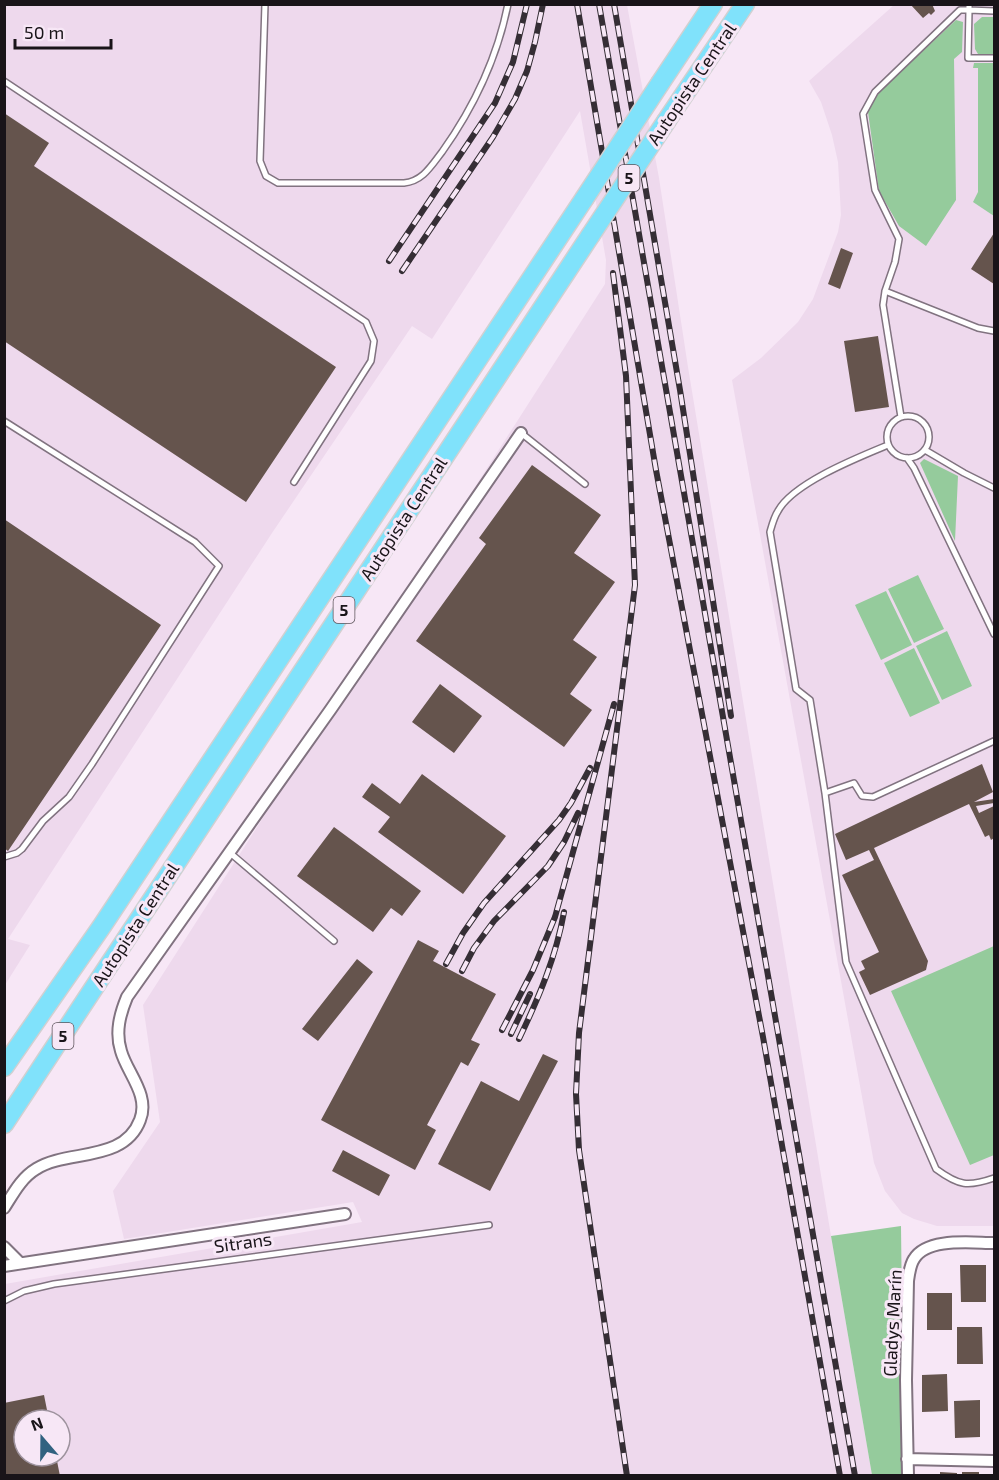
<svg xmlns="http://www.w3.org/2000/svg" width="999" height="1480" font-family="'Exo 2',sans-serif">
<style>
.built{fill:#eed9ed;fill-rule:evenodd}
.green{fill:#95cb9c}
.building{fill:#65544d}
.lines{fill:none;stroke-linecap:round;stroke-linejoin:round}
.lane-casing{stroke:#817380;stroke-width:8}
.street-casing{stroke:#817380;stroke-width:14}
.highway-casing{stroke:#d1d0d1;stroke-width:21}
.lane{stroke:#fff;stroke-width:5}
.street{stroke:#fff;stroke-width:10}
.highway{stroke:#80e2fb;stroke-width:18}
.rail-casing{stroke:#352e35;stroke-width:6}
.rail{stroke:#f7e7f6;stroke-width:4;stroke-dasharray:11;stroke-linecap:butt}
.highway-bridge-casing{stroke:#d1d0d1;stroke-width:21;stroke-linecap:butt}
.highway-bridge{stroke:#80e2fb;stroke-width:18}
.labels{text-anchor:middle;stroke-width:6;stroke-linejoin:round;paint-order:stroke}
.shield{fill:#f7e7f6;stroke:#5c535b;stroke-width:1.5}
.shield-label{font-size:16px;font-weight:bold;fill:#191419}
.street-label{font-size:18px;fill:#191419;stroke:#f7e7f6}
</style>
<rect width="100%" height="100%" fill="#f7e7f6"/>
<path class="built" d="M5,5H627L659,178L688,367L831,1236L872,1475H5V1284L362,1222L353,1202L124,1239L113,1191L160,1122L143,1005L605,284L606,260L580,111L432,339L412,326L272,533L8,939L30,945L5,985ZM24,1420H60V1456H24Z
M894,5H994V1226H937L914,1219L902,1213L885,1191L874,1163L732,380L761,358L798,322L813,299L838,232L841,215L838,162L832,135L821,102L809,81Z"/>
<path class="green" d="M982,17H994V54H978L975,49L974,24Z
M956,20L963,22L962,52L954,59L956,200L926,246L899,226L879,191L868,112L870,105L880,91Z
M974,63H994V216L973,202L978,192V68H973Z
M924,459L958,476L955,541L920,463Z
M918,575L944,629L914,643L888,589Z
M886,591L912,645L881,660L855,605Z
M947,631L972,686L942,700L916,646Z
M914,648L940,703L910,717L884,663Z
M994,946V1155L970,1165L891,991Z
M901,1226L904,1475H872L831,1236Z"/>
<path class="building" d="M910,4H932L935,11L931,15L929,13L923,18Z
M4,113L49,143L34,166L336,367L246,502L4,341Z
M994,233V284L971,269Z
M841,248L853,253L840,289L828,284Z
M878,336L889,407L855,412L844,341Z
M532,465L601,515L574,553L615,582L573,640L597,657L570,694L592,710L564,747L416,641L486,544L479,538Z
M4,519L161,625L8,851L4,848Z
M440,684L482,716L454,753L412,722Z
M982,764L993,792L974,802L994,799V803L976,806L979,813L994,806V838L991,840L989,835L985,837L969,804L874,848L928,961L926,970L870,995L859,972L865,969L861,961L879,952L842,875L874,860L869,850L846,860L835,834Z
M422,774L506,836L463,894L378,832L390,817L362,797L372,783L400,804Z
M334,827L421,891L402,916L391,908L373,932L297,876Z
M418,940L439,951L433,961L496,994L471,1040L480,1044L468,1066L461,1062L427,1125L436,1130L415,1170L321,1120Z
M357,959L373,972L318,1041L302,1029Z
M543,1054L558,1061L490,1191L438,1164L481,1081L519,1101Z
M343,1150L390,1175L379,1196L332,1171Z
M960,1265H986V1302H961Z
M927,1293H952V1330H927Z
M957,1327H982L983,1364H957Z
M947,1374L948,1411L922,1412V1375Z
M44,1395L49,1420H24V1456H56L60,1476H4V1403Z
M980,1400V1437L955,1438L954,1401Z
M940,1472L957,1473V1476H940Z
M962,1472H979V1476H962Z"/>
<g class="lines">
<g class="lane-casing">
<path id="lane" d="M265,4L260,161L266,176L278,183H404C423,181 431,166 442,152C474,107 497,59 508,4
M994,11L969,10L968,58H994
M4,81L366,322L374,341L371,361L294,482
M885,291L978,328L994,331
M887 437a21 21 0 1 1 42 0a21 21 0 1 1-42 0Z
M901,417L883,305L885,291L895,262L899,239L875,190L863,114L875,92L960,10H969V4
M4,421L195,542L219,566L92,764L69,797L43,821L22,849L17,853L4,857
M521,433L585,484
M888,445C859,457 793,483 778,511C774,517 772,525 770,532L796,689L810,700L825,793L854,783L862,796L873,797L994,741
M925,450L964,473L994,488
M907,458L914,468L994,634
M825,793L846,962L936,1169C959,1186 968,1187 994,1178
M229,852L334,941
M4,1301L24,1291L54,1284L489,1225"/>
</g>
<g class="street-casing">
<path id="street" d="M4,1208C13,1194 21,1178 36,1169C67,1149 124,1163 140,1120C150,1095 127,1073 121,1051C115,1032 120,1014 127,997L331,709L521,433
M4,1247L20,1263
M4,1266L345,1214
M907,1459L994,1461
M908,1476L906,1380L908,1281C909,1274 910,1265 914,1259C927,1237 972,1243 994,1243"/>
</g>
<g class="highway-casing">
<path id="highway" d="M661,82L713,4
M667,120L745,4
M4,1067L102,926L584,199
M4,1124L590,236"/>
</g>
<use href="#lane" class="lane"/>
<use href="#street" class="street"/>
<use href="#highway" class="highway"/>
<g class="rail-casing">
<path id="rail" d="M577,4L656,470L763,1037L840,1476
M599,4L855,1476
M614,4L680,390L731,716
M389,261L495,103L513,62L527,4
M402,271L493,137L515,99L527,71L535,42L543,4
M613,273L626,376L635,585L579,1033L576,1094L579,1150L627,1476
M446,964L463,933L484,903L559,820L571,803L590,768
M462,971L474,948L494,921L548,866L564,842L578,813
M502,1030L533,970L555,917L614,704
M511,1034L530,994
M519,1039C539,997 556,957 564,912"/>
</g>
<use href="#rail" class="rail"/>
<g class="highway-bridge-casing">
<path id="highway-bridge" d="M584,199L661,82
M590,236L667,120"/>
</g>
<use href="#highway-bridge" class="highway-bridge"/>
</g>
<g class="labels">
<g class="shield">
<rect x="618.5" y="165" width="21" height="26" rx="4.5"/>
<rect x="333.5" y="597" width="21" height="26" rx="4.5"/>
<rect x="52.5" y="1023" width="21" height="26" rx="4.5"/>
</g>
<g class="shield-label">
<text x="629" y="184">5</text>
<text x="344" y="616">5</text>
<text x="63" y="1042">5</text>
</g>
<g class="street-label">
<text transform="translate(692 84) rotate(-56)" y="6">Autopista Central</text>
<text transform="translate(404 519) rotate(-57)" y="6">Autopista Central</text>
<text transform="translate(136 925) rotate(-57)" y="6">Autopista Central</text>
<text transform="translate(243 1243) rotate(-8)" y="6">Sitrans</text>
<text transform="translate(893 1323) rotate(-87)" y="6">Gladys Marín</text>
</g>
</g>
<rect width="999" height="1480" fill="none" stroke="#191419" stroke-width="12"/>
<g transform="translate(42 1438) rotate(340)"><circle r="28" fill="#f7e7f6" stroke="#9e939e" stroke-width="1.5"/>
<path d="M0-4.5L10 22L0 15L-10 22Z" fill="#316280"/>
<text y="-9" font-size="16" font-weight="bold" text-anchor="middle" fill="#191419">N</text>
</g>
<path d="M15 39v9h96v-9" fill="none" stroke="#191419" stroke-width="3"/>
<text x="24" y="39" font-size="18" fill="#191419" stroke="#f7e7f6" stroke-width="4.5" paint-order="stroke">50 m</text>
</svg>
